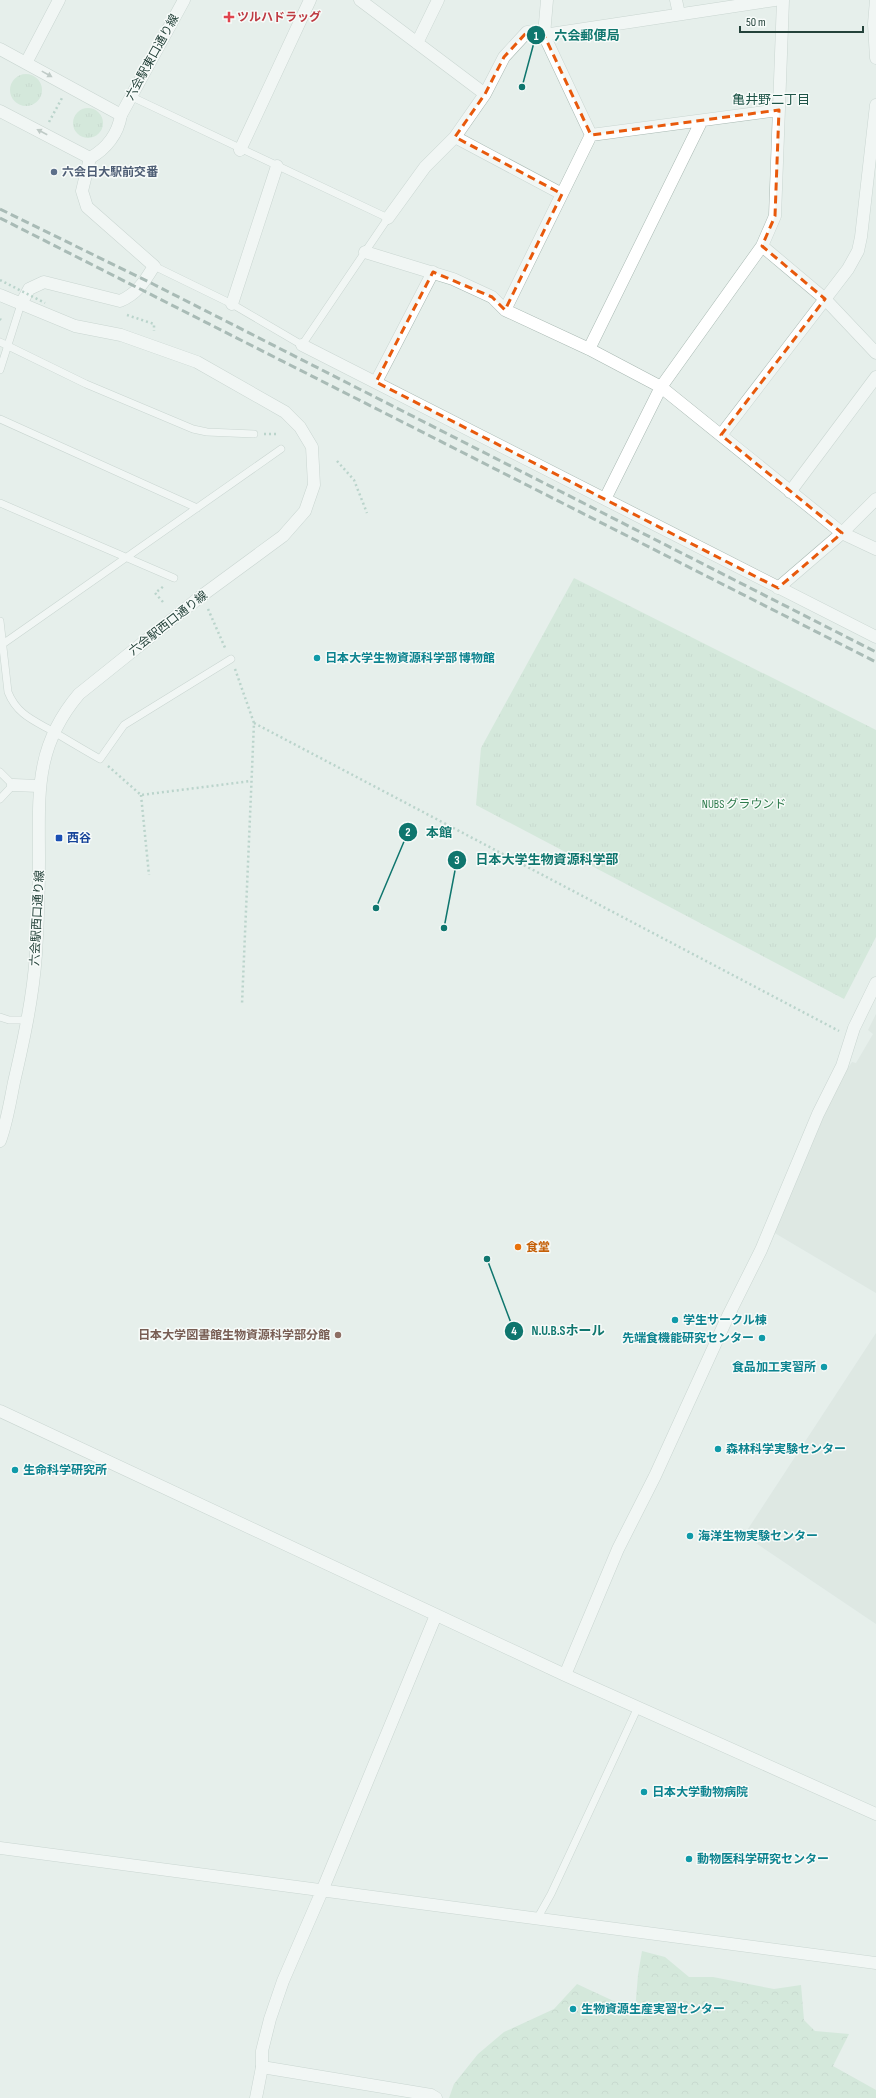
<svg xmlns="http://www.w3.org/2000/svg" width="876" height="2098" font-family="'Sofia Sans Condensed','Noto Sans JP',sans-serif">
<style>
.built{fill:#d4dfda}
.grass{fill:url(#grass-tufts)}
.forest{fill:url(#forest-crowns)}
.lines{fill:none;stroke-linecap:round;stroke-linejoin:round}
.service-casing{stroke:#a8b8b2;stroke-width:8}
.minor-casing{stroke:#a8b8b2;stroke-width:13}
.tertiary-casing{stroke:#a8b8b2;stroke-width:13}
.path{stroke:#86b3a5;stroke-width:2.5;stroke-dasharray:2 3;stroke-linecap:butt}
.service{stroke:#fff;stroke-width:7}
.minor{stroke:#fff;stroke-width:12}
.tertiary{stroke:#fff;stroke-width:12}
.rail{stroke:#5f7d75;stroke-width:3;stroke-dasharray:8 4;stroke-linecap:butt}
.path-bridge{stroke:#86b3a5;stroke-width:2.5;stroke-dasharray:2 3;stroke-linecap:butt}
.oneway{fill:#92a09c}
.marked{fill:none;stroke:#e8590c;stroke-width:3;stroke-dasharray:8 5;stroke-linejoin:round}
.health-dot{fill:#e0444e;stroke:#f7fbf9;stroke-width:1.5}
.service-dot{fill:#5c6f8a;stroke:#f7fbf9;stroke-width:1.5}
.culture-dot{fill:#0f9aa8;stroke:#f7fbf9;stroke-width:1.5}
.transit-dot{fill:#1a4fb4;stroke:#f7fbf9;stroke-width:1.5}
.food-dot{fill:#e8710a;stroke:#f7fbf9;stroke-width:1.5}
.education-dot{fill:#8d6e63;stroke:#f7fbf9;stroke-width:1.5}
.labels{text-anchor:middle;stroke-width:3;stroke-linejoin:round;paint-order:stroke}
.health-label{font-size:12px;font-weight:bold;fill:#be3a42;stroke:#f7fbf9;text-anchor:start}
.street-label{font-size:12px;fill:#24423a;stroke:#f7fbf9}
.service-label{font-size:12px;font-weight:bold;fill:#4e5e75;stroke:#f7fbf9;text-anchor:start}
.culture-label{font-size:12px;font-weight:bold;fill:#0d838f;stroke:#f7fbf9;text-anchor:start}
.park-label{font-size:12px;fill:#2d7a4b;stroke:#f7fbf9}
.transit-label{font-size:12px;font-weight:bold;fill:#164399;stroke:#f7fbf9;text-anchor:start}
.food-label{font-size:12px;font-weight:bold;fill:#c56008;stroke:#f7fbf9;text-anchor:start}
.education-label{font-size:12px;font-weight:bold;fill:#785e54;stroke:#f7fbf9;text-anchor:end}
.neighbourhood-label{font-size:13px;fill:#1f5548;stroke:#f7fbf9}
.leader{fill:none;stroke:#0f766e;stroke-width:1.5}
.callout-dot{fill:#0f766e;stroke:#f7fbf9;stroke-width:1.5}
.mark-label{font-size:12px;text-anchor:middle;font-weight:bold;fill:#fff}
.callout-label{font-size:13px;text-anchor:middle;font-weight:bold;fill:#0f766e;stroke:#f7fbf9;stroke-width:3;stroke-linejoin:round;paint-order:stroke}
</style>
<defs>
<pattern id="grass-tufts" width="24" height="20" patternUnits="userSpaceOnUse"><rect width="24" height="20" fill="#bfe0c8"/><path d="M3 7l-1-3M5 7V3M7 7l1-3M15 17l-1-3M17 17v-4M19 17l1-3" fill="none" stroke="#a4c1ad"/></pattern>
<pattern id="forest-crowns" width="20" height="18" patternUnits="userSpaceOnUse"><rect width="20" height="18" fill="#bfe0c8"/><path d="M2 6a3 3 0 1 1 6 0M12 15a3 3 0 1 1 6 0" fill="none" stroke="#a4c1ad"/></pattern>
</defs>
<rect width="100%" height="100%" fill="#e6efeb"/>
<path class="built" d="M876,1014V1293L773,1232L844,1067L848,1068L852,1062L856,1063L873,1034L868,1030Z
M876,1333V1624L744,1535Z"/>
<path class="grass" d="M10 90a16 16 0 1 1 32 0a16 16 0 1 1-32 0Z
M73 123a15 15 0 1 1 30 0a15 15 0 1 1-30 0Z
M574,578L876,730V937L844,999L476,805L481,748Z"/>
<path class="forest" d="M642,1951L665,1957L689,1977H713L774,1989L801,1985L804,2020L815,2031L849,2034L833,2066L876,2090V2098H449L454,2084L478,2054L504,2032L554,2009L577,1984L635,2011L638,1975Z"/>
<g class="lines">
<g class="service-casing">
<path id="service" d="M130,96L388,218L302,345L232,304L154,266
M0,342L86,384L193,429L207,432L254,434
M0,370L21,304
M0,419L197,508
M0,503L174,578
M0,621L8,692C17,715 35,721 54,732C69,741 84,750 100,759L124,725L231,659
M0,646L281,449
M0,772L13,785L0,799
M0,1017L9,1020H28
M537,1919L551,1894L638,1707"/>
</g>
<g class="minor-casing">
<path id="minor" d="M360,0L485,94
M547,0L544,35L591,135
M676,0L679,14
M876,0L874,24L876,58
M417,43L438,0
M0,49L121,115C118,134 106,149 90,158L0,111
M26,63L59,0
M455,137L562,194
M240,150L310,0
M388,218L425,167L455,137L485,94L504,57L527,32L544,35L775,0
M762,246L825,299L876,353
M365,252L453,279L492,297L505,310L589,349L661,387L842,533L876,549
M232,304L277,166
M505,310L591,135L779,110
M302,345L876,637
M589,349L701,122
M376,382L433,272
M721,435L848,269L858,251L861,237L876,105
M790,492L876,377
M605,499L661,387L762,246L775,216L783,0
M778,588L842,533L876,499
M13,785L39,786
M0,1411L565,1675L876,1814
M565,1675L618,1549L655,1476L728,1316L761,1250L818,1114L842,1066L854,1028L876,983
M322,1891L436,1615
M262,2067L431,2095L436,2098"/>
</g>
<g class="tertiary-casing">
<path id="tertiary" d="M121,115L184,0
M0,295L75,326L121,335L197,362L285,412L300,427L312,447L314,485L305,511L283,536L200,597L79,694C34,747 39,794 39,860C39,891 38,922 36,954C33,997 24,1039 14,1082C10,1102 7,1122 0,1141
M21,304L29,289L44,282L120,301C137,294 145,281 154,266L87,207L82,191L90,158
M0,1848L876,1963
M256,2098L262,2067V2051L270,2019L283,1981L322,1891"/>
</g>
<path class="path" d="M49,122L62,98
M127,315L154,324V331
M0,319L1,320
M264,434H277
M337,461L354,480L367,513
M163,602L155,593L164,586
M208,609L226,650
M235,669L254,723L242,1004
M254,723L839,1031
M108,766L141,795L251,781
M141,795L149,875"/>
<use href="#service" class="service"/>
<use href="#minor" class="minor"/>
<use href="#tertiary" class="tertiary"/>
<path class="rail" d="M0,209L153,284L876,652
M0,218L876,662"/>
<path class="path-bridge" d="M0,280L45,303"/>
</g>
<defs><path id="oneway-solid" d="M-6-.8H1V-3.2L6.5 0L1 3.2V.8H-6Z"/></defs>
<g class="oneway">
<use href="#oneway-solid" transform="translate(47 74) rotate(29)"/>
<use href="#oneway-solid" transform="translate(42 132) rotate(-152)"/>
</g>
<path d="M0 0H876V2098H0ZM527,32L544,35L591,135L779,110L775,216L762,246L825,299L721,435L842,533L778,588L376,382L433,272L492,297L505,310L562,194L455,137L485,94L504,57Z" fill="#e6efeb" fill-opacity=".55" fill-rule="evenodd"/>
<path class="marked" d="M527,32L544,35L591,135L779,110L775,216L762,246L825,299L721,435L842,533L778,588L376,382L433,272L492,297L505,310L562,194L455,137L485,94L504,57Z"/>
<path class="health-dot" d="M227 11h4v4h4v4h-4v4h-4v-4h-4v-4h4z"/>
<circle class="service-dot" cx="54" cy="172" r="4"/>
<g class="culture-dot">
<circle cx="317" cy="658" r="4"/>
<circle cx="675" cy="1320" r="4"/>
<circle cx="762" cy="1338" r="4"/>
<circle cx="824" cy="1367" r="4"/>
<circle cx="718" cy="1449" r="4"/>
<circle cx="15" cy="1470" r="4"/>
<circle cx="690" cy="1536" r="4"/>
<circle cx="644" cy="1792" r="4"/>
<circle cx="689" cy="1859" r="4"/>
<circle cx="573" cy="2009" r="4"/>
</g>
<rect class="transit-dot" x="55" y="834" width="8" height="8" rx="2"/>
<circle class="food-dot" cx="518" cy="1247" r="4"/>
<circle class="education-dot" cx="338" cy="1335" r="4"/>
<g class="labels">
<g class="health-label">
<text x="237" y="21">ツルハドラッグ</text>
</g>
<g class="street-label">
<text transform="translate(152 57) rotate(-61)" y="4">六会駅東口通り線</text>
<text transform="translate(168 623) rotate(-38)" y="4">六会駅西口通り線</text>
<text transform="translate(37 918) rotate(-87)" y="4">六会駅西口通り線</text>
</g>
<g class="service-label">
<text x="62" y="176">六会日大駅前交番</text>
</g>
<g class="culture-label">
<text x="325" y="662">日本大学生物資源科学部 博物館</text>
<text x="683" y="1324">学生サークル棟</text>
<text x="754" y="1342" text-anchor="end">先端食機能研究センター</text>
<text x="816" y="1371" text-anchor="end">食品加工実習所</text>
<text x="726" y="1453">森林科学実験センター</text>
<text x="23" y="1474">生命科学研究所</text>
<text x="698" y="1540">海洋生物実験センター</text>
<text x="652" y="1796">日本大学動物病院</text>
<text x="697" y="1863">動物医科学研究センター</text>
<text x="581" y="2013">生物資源生産実習センター</text>
</g>
<g class="park-label">
<text x="744" y="808">NUBS グラウンド</text>
</g>
<g class="transit-label">
<text x="67" y="842">西谷</text>
</g>
<g class="food-label">
<text x="526" y="1251">食堂</text>
</g>
<g class="education-label">
<text x="330" y="1339">日本大学図書館生物資源科学部分館</text>
</g>
<g class="neighbourhood-label">
<text x="771" y="104">亀井野二丁目</text>
</g>
</g>
<path class="leader" d="M522 87L536 35M376 908L408 832M444 928L457 860M487 1259L514 1331"/>
<g class="callout-dot">
<circle cx="522" cy="87" r="4"/>
<circle cx="376" cy="908" r="4"/>
<circle cx="444" cy="928" r="4"/>
<circle cx="487" cy="1259" r="4"/>
<circle cx="536" cy="35" r="10"/>
<circle cx="408" cy="832" r="10"/>
<circle cx="457" cy="860" r="10"/>
<circle cx="514" cy="1331" r="10"/>
</g>
<g class="mark-label">
<text x="536" y="40">1</text>
<text x="408" y="836">2</text>
<text x="457" y="864">3</text>
<text x="514" y="1335">4</text>
</g>
<g class="callout-label">
<text x="587" y="40">六会郵便局</text>
<text x="439" y="837">本館</text>
<text x="547" y="864">日本大学生物資源科学部</text>
<text x="568" y="1335">N.U.B.Sホール</text>
</g>
<path d="M740 26v6h123v-6" fill="none" stroke="#24423a" stroke-width="2"/>
<text x="746" y="26" font-size="12" fill="#24423a" stroke="#f7fbf9" stroke-width="3" paint-order="stroke">50 m</text>
</svg>
